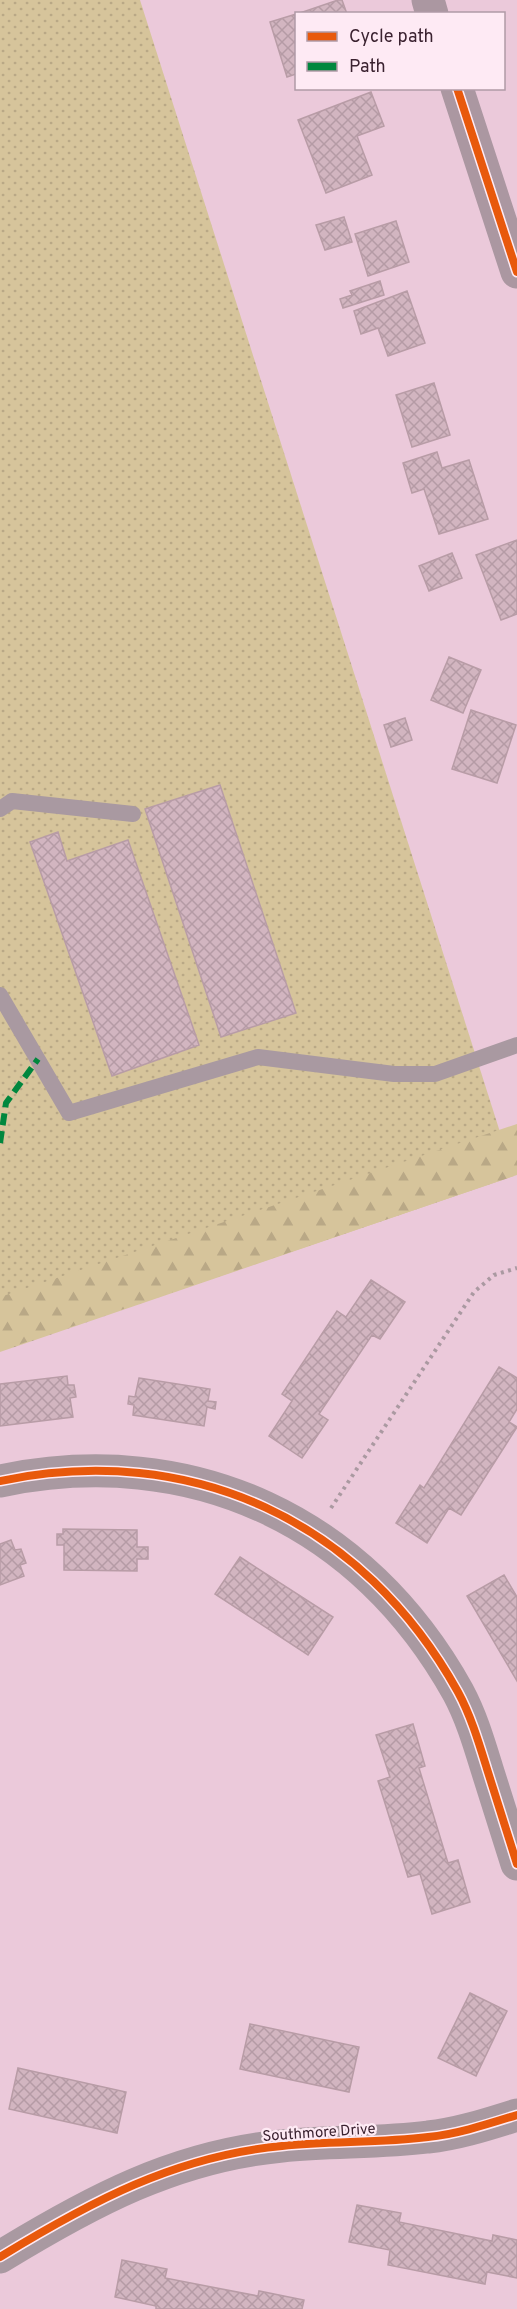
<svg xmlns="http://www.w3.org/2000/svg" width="517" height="2309" font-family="Overpass,sans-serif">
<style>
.grass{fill:url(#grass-dots)}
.forest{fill:url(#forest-firs)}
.building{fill:url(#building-cross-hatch);stroke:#b89ca6;stroke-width:1.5}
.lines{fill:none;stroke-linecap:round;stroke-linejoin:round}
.path{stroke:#aa99a1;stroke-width:4;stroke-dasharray:3 4.5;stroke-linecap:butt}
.lane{stroke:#a999a1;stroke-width:16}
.street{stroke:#a999a1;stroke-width:33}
.secondary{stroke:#ab97a1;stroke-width:33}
.quiet{stroke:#00873e;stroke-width:6;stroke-dasharray:12 6;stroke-linecap:butt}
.cycleway-casing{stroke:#feeaf4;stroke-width:11}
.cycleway{stroke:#e8590c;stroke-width:8}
.labels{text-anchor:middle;stroke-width:4.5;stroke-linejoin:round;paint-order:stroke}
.street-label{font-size:15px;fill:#3b2230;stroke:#feeaf4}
</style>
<defs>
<pattern id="grass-dots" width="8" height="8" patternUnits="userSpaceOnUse" patternTransform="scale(1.5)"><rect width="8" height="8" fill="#d6c49b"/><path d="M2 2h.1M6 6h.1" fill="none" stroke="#b9a886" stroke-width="1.8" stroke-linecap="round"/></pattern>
<pattern id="forest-firs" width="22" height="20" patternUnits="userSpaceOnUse" patternTransform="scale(1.5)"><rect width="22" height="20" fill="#d6c49b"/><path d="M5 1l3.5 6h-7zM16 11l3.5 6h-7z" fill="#b9a886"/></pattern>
<pattern id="building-cross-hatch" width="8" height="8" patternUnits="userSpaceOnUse" patternTransform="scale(1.5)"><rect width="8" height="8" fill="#d2b5c0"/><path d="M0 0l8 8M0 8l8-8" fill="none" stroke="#b59ba5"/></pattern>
</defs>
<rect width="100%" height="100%" fill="#ebc9da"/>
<path class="grass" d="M0,0H140L514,1176L0,1352Z"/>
<path class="forest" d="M517,1124V1175L0,1351V1297Z"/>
<path class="building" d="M342,0L347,14H297L338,0Z
M296,14V74L287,77L270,22Z
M371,92L384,126L357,136L372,175L326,193L298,120Z
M344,217L352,242L325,250L316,225Z
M396,221L409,262L368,276L355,234Z
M380,281L384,295L343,308L340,299L352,295L350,291Z
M407,291L425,343L388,356L378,328L361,334L354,311Z
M434,383L450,435L412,447L396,395Z
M437,452L442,468L469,460L488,519L439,534L424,489L412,493L403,463Z
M517,540V614L501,620L476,555Z
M452,553L462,578L429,591L419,566Z
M449,657L481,670L463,713L431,700Z
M471,710L516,725L497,783L452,769Z
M405,718L412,740L391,747L384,725Z
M220,785L296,1013L221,1037L145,809Z
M58,832L67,861L128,840L199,1045L112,1076L30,842Z
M371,1280L405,1302L380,1339L372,1335L319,1414L328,1420L302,1458L269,1436L292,1401L282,1394L337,1311L346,1317Z
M499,1367L517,1378V1409L509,1422L517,1427L461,1515L449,1508L427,1543L396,1523L420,1485L424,1488Z
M67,1376L68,1385H74L76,1397L70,1398L73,1417L0,1426V1384Z
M139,1378L210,1389L208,1401L216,1402L215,1409L207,1407L204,1426L133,1415L134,1405L128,1404L129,1396L135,1397Z
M63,1529L137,1530V1547H148V1559H137V1571L64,1570V1545H57V1534H63Z
M11,1540L15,1550L21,1549L26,1563L20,1565L24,1576L0,1585V1544Z
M240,1557L333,1617L308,1655L215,1594Z
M504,1575L517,1597V1681L467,1596Z
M413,1724L425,1766L419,1768L448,1863L458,1860L470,1902L432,1914L420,1874L408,1877L378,1781L390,1777L376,1735Z
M470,1993L507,2011L476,2076L438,2058Z
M250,2024L359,2047L349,2092L240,2069Z
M18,2068L126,2092L117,2133L9,2109Z
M357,2205L401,2213L399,2222L492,2241L493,2235L517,2240V2278L487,2272L485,2284L388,2265L390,2250L349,2242Z
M122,2260L167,2269L165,2278L258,2296L259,2291L304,2300L302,2309H156V2306L115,2297Z"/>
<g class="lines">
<path class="path" d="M331,1508L474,1292L494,1275L517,1268"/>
<path class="lane" d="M0,809L12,801L133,814
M0,995L69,1113L258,1057L394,1074H435L517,1045"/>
<path class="street" d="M0,1481C192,1441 363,1521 458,1692C471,1716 479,1743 487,1769C497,1800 507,1832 517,1864
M0,2257C90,2202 175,2156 282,2146C331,2141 380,2143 428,2137C458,2134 488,2124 517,2115"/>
<path class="secondary" d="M428,0L432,14
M457,88L517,272"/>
<path class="quiet" d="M0,1143L6,1103L38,1059"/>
<g class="cycleway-casing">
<path id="cycleway" d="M457,88L517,272
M0,1481C192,1441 363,1521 458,1692C471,1716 479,1743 487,1769C497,1800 507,1832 517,1864
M0,2257C90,2202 175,2156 282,2146C331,2141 380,2143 428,2137C458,2134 488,2124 517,2115"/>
</g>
<use href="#cycleway" class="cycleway"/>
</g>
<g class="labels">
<g class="street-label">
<text transform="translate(319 2132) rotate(-4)" y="5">Southmore Drive</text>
</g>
</g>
<rect x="295" y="12" width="210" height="78" fill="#feeaf4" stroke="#b09aa6" stroke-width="1.5"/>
<rect x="307" y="32" width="30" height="9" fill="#e8590c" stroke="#b09aa6" stroke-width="1.5"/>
<text x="349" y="42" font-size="18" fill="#3b2230">Cycle path</text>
<rect x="307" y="62" width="30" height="9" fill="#00873e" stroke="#b09aa6" stroke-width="1.5"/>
<text x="349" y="72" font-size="18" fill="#3b2230">Path</text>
</svg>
